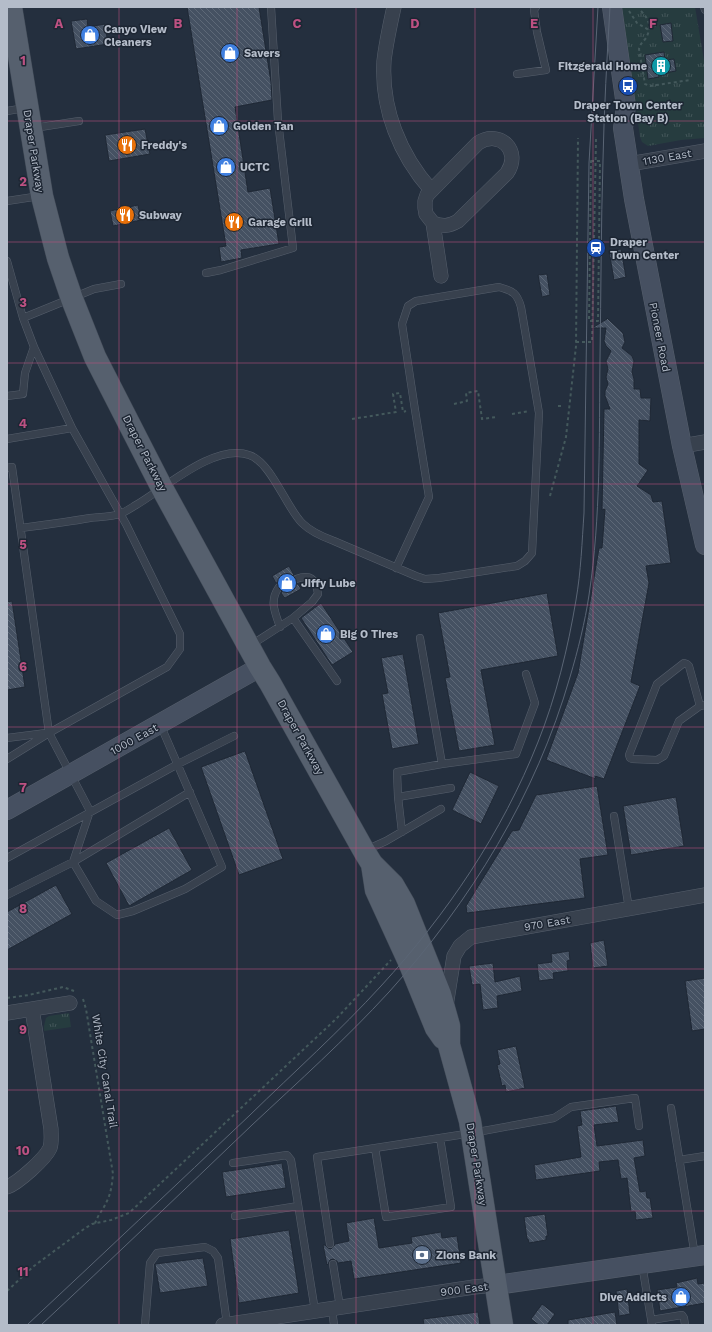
<svg xmlns="http://www.w3.org/2000/svg" width="712" height="1332" font-family="'Work Sans',sans-serif">
<style>
.park{fill:url(#park-tufts)}
.building{fill:url(#building-back-hatch);stroke:#1f2835}
.lines{fill:none;stroke-linecap:round;stroke-linejoin:round}
.lane-casing{stroke:#565f6c;stroke-width:8}
.street-casing{stroke:#565f6c;stroke-width:15}
.secondary-casing{stroke:#565f6c;stroke-width:20}
.primary-casing{stroke:#414a57;stroke-width:23}
.path{stroke:#44595c;stroke-width:2;stroke-dasharray:3 3;stroke-linecap:butt}
.lane{stroke:#38414e;stroke-width:7}
.street{stroke:#38414e;stroke-width:14}
.secondary{stroke:#465061;stroke-width:19}
.primary{stroke:#56606e;stroke-width:22}
.tram{stroke:#5a6575;stroke-width:1}
.grid{fill:none;stroke:#bd5182;stroke-width:1;stroke-opacity:0.55}
.labels{text-anchor:middle;stroke-width:3;stroke-linejoin:round;paint-order:stroke}
.poi-label{font-size:11px;font-weight:bold;fill:#b4bcc9;stroke:#1d2633;text-anchor:start}
.street-label{font-size:11px;fill:#b4bcc9;stroke:#1d2633}
.grid-label{font-size:13px;text-anchor:middle;font-weight:bold;fill:#bd5182;stroke:#1d2633;stroke-width:3;stroke-linejoin:round;paint-order:stroke}
</style>
<defs>
<pattern id="park-tufts" width="24" height="20" patternUnits="userSpaceOnUse"><rect width="24" height="20" fill="#263c3f"/><path d="M3 7l-1-3M5 7V3M7 7l1-3M15 17l-1-3M17 17v-4M19 17l1-3" fill="none" stroke="#435659"/></pattern>
<pattern id="building-back-hatch" width="6" height="6" patternUnits="userSpaceOnUse"><rect width="6" height="6" fill="#455162"/><path d="M-1 5l2 2M0 0l6 6M5-1l2 2" fill="none" stroke="#5d6877"/></pattern>
</defs>
<rect width="100%" height="100%" fill="#242f3e"/>
<path class="park" d="M622,7H695L705,66V138L681,140L648,146L642,142L640,137Z
M69,1013L71,1027L44,1031V1026L46,1018L49,1016Z"/>
<path class="building" d="M187,7H259L271,82L272,100L235,107L248,192L270,188L279,244L241,250L242,258L221,262L219,247L226,246Z
M87,19L88,27L105,24L108,44L76,49L71,21Z
M671,23L673,41L663,42L660,25Z
M664,52L665,60L674,59L676,71L658,74L659,77L648,79L645,55Z
M145,129L150,154L109,161L105,135Z
M138,205L141,220L113,226L110,211Z
M621,249L626,277L614,280L609,251Z
M547,274L550,295L542,297L538,275Z
M607,318L623,333L625,342L622,348L632,356L634,361L632,372L634,379V389H640L641,398H651L650,421L639,420V464L648,470L637,486L651,495L653,502L662,501L671,563L646,566L649,583L631,682L640,686L604,779L595,776L596,779L546,760L578,673L599,548H602L605,509L602,510L604,409H610L605,396V391L608,384L606,377L608,369L606,361L611,351L606,346L604,341L606,328H592L607,319Z
M289,566L294,575L291,577V581L294,584H298L301,589L285,598L281,593L284,587L283,584L279,582L276,583L272,576Z
M547,593L558,656L481,670L495,745L459,751L445,678L450,677L438,613Z
M12,601L25,687L7,690V602Z
M321,603L353,652L332,665L301,618Z
M403,654L419,744L392,749L382,694L388,693L381,658Z
M245,751L283,859L239,875L201,767Z
M470,772L499,786L481,824L452,810Z
M597,786L608,855L580,859L585,898L467,913L466,906L512,831L519,830L536,795Z
M676,797L684,846L631,855L623,806Z
M169,828L192,870L129,906L106,863Z
M56,885L72,914L7,950V912Z
M604,940L608,966L593,968L590,943Z
M569,951L570,960L567,961L568,971L553,973L554,979L539,981L537,964L552,962L551,954Z
M493,963L495,982L520,976L522,991L497,996L498,1008L483,1010L480,984L472,985L469,966Z
M705,978V1029L692,1031L685,981Z
M516,1046L525,1088L506,1092L505,1085L502,1086L497,1065L500,1064L497,1050Z
M616,1106L619,1122L594,1125L597,1146L643,1140L645,1156L634,1158L640,1192L646,1191L647,1198H650L653,1218L636,1220L635,1211L631,1212L627,1178L621,1179L618,1160L599,1162L600,1171L536,1180L534,1165L581,1157L577,1126L582,1125L580,1111Z
M282,1163L286,1188L226,1197L222,1172Z
M545,1214L548,1236H546V1240L529,1243L528,1239H527L524,1217Z
M374,1218L379,1248L412,1243L411,1237L441,1232L442,1238L457,1236L461,1263L354,1279L351,1261L338,1263L337,1261L333,1259L330,1260L328,1264L327,1265L323,1245H325L328,1248L331,1249L334,1246L335,1244L349,1241L346,1223Z
M289,1230L299,1293L239,1303L230,1239Z
M203,1258L208,1286L160,1293L155,1264Z
M697,1278L698,1284L705,1283V1303L660,1311L657,1290L677,1287L676,1283Z
M627,1289L630,1314L619,1316L616,1291Z
M542,1304L555,1314L547,1325H539L531,1319Z
M478,1312L480,1325H424L423,1319Z
M615,1312L617,1325H568V1320Z"/>
<g class="lines">
<g class="lane-casing">
<path id="lane" d="M704,7L705,10
M517,74L546,70L537,32L534,10L536,7
M7,111L25,108
M34,128L79,121
M7,201L40,196
M7,261L23,318
M206,273L221,270L293,248L278,121L271,7
M7,396L23,394L25,373L34,347
M72,428L34,347L23,318L94,289L121,284
M7,439L72,428L126,524L180,634V649L167,667L49,733L7,759
M7,468L12,467L49,733L90,811L73,862L96,901L117,915L133,911L185,889L222,867L160,724
M21,528C44,525 67,522 90,518C99,517 111,517 120,514C125,512 131,508 136,505C164,489 214,443 249,455C271,462 286,507 302,523C311,532 323,537 334,541L416,576L425,579L439,578L517,566L525,561L532,553L539,413L521,307C517,293 513,291 499,287L416,301L408,306L402,324L415,410L429,497L396,568
M279,587C269,601 275,612 280,627
M293,618L312,602L318,594C316,578 310,574 296,579
M420,638L442,764
M251,645L293,618L337,681
M700,706L689,666L687,664L684,663L657,684L629,755L630,758L632,759L657,760L664,756L679,721L700,706L705,705
M7,738L46,733
M451,788L398,797L397,772L442,764L516,754L535,703L526,674
M398,797L402,832
M614,816L629,909
M366,850L386,841L441,809
M7,858L178,764L234,736
M7,895L73,862L190,792
M671,1108L695,1256
M375,1148L386,1217L451,1207L440,1138
M679,1160L705,1156
M233,1163L287,1155L291,1160L315,1311
M235,1216L298,1206
M330,1244L317,1157L472,1133L554,1118L571,1107L635,1098L639,1126
M333,1264L340,1307
M642,1264L652,1325
M332,1309L334,1325
M651,1320L682,1315L684,1318L685,1325
M145,1325L150,1263L157,1253L205,1247L213,1251L218,1258L227,1324"/>
</g>
<g class="street-casing">
<path id="street" d="M394,7C390,25 386,43 384,61C381,109 400,155 431,190
M629,164L705,151
M433,223C443,227 449,226 458,221L507,173C522,151 500,129 478,143L427,195L425,201V208L426,214L433,223L441,276
M682,446L705,442
M446,1006L454,956L460,946L471,937L705,895
M7,1013L70,1003
M7,1187C18,1183 45,1159 50,1148C52,1142 51,1136 51,1129L32,1009
M223,1325L474,1287L496,1285"/>
</g>
<g class="secondary-casing">
<path id="secondary" d="M612,7L626,106L623,128L634,199L682,446L705,545
M7,810L260,667
M496,1285L705,1255"/>
</g>
<g class="primary-casing">
<path id="primary" d="M11,7L42,196L58,258L72,299L95,357L162,488L260,667L270,683L364,851L372,864L393,885L404,904L440,994L449,1026V1045L470,1121L502,1325
M372,864L376,890L409,962L436,1028L443,1038"/>
</g>
<path class="path" d="M629,11L637,23L649,30
M641,11C649,19 652,27 646,38C643,42 640,44 639,49L645,84L650,86L690,80
M591,161H600L598,321H589Z
M576,342H592L596,139
M454,404L467,401L466,393L478,391L482,419L496,417
M558,406H564
M512,414L529,411
M352,419L396,412L393,394L400,393L403,412L406,411
M550,496L566,437L576,346L578,138
M7,998L29,995L63,987L74,991
M83,999L86,1009L113,1174C112,1184 111,1194 106,1203C103,1210 97,1216 95,1224
M7,1291L34,1266L84,1229L92,1224L111,1220L129,1213L336,1019L391,960"/>
<use href="#lane" class="lane"/>
<use href="#street" class="street"/>
<use href="#secondary" class="secondary"/>
<use href="#primary" class="primary"/>
<path class="tram" d="M27,1325C102,1255 176,1185 250,1115C294,1072 340,1031 381,986C447,914 502,833 538,742C556,697 568,648 576,600C581,571 582,542 584,513L589,163L598,7
M41,1325C112,1259 182,1192 252,1125C298,1082 346,1039 389,992C471,901 536,795 570,677C578,650 585,622 589,595C601,516 599,438 600,358C601,292 601,226 603,160C604,109 607,58 610,7"/>
</g>
<path class="grid" d="M119,7V1325M237,7V1325M356,7V1325M475,7V1325M593,7V1325M7,121H705M7,242H705M7,363H705M7,484H705M7,605H705M7,727H705M7,848H705M7,969H705M7,1090H705M7,1211H705"/>
<defs>
<g id="shop-disc" transform="scale(1)"><circle r="9.5" fill="#3f7fe0" stroke="#1d2633"/><path d="M-5-2.5h2.3a2.7 3.5 0 0 1 5.4 0H5L5.5 6h-11ZM-1.5-2.5h3a1.5 2.3 0 0 0-3 0Z" fill="#fff"/></g>
<g id="building-disc" transform="scale(1)"><circle r="9.5" fill="#0f9aa8" stroke="#1d2633"/><path d="M-4-6H4V6H1V3H-1V6H-4ZM-2.5-4.3h1.7v1.8h-1.7ZM.8-4.3h1.7v1.8H.8ZM-2.5-1h1.7V.8h-1.7ZM.8-1h1.7V.8H.8Z" fill="#fff"/></g>
<g id="bus-disc" transform="scale(1)"><circle r="9.5" fill="#1a4fb4" stroke="#1d2633"/><path d="M-5-6H5V4H4V6H2V4H-2V6H-4V4H-5ZM-3.5-4V0h7V-4ZM-3.5 1.2v1.5H-2V1.2ZM2 1.2v1.5H3.5V1.2Z" fill="#fff"/></g>
<g id="restaurant-disc" transform="scale(1)"><circle r="9.5" fill="#e8710a" stroke="#1d2633"/><path d="M-5-6h1v4h1v-4h1v4h1v-4h1v5L-1.5 .5V6h-2V.5L-5-1ZM5-6V6H3V1.5H1.5Q1.5-4 5-6Z" fill="#fff"/></g>
<g id="station-disc" transform="scale(1)"><circle r="9.5" fill="#1a4fb4" stroke="#1d2633"/><path d="M-3-6H3Q5-6 5-4V2Q5 4 3 4L4.5 6H3L1.5 4h-3L-3 6H-4.5L-3 4Q-5 4-5 2V-4Q-5-6-3-6ZM-3.5-4v3h7v-3ZM-3.5 1v1.5H-2V1ZM2 1v1.5H3.5V1Z" fill="#fff"/></g>
<g id="bank-disc" transform="scale(1)"><circle r="9.5" fill="#5c6f8a" stroke="#1d2633"/><path d="M-6-4H6V4H-6ZM0-2.3a2.3 2.3 0 1 0 0 4.6a2.3 2.3 0 1 0 0-4.6Z" fill="#fff"/></g>
</defs>
<g fill-rule="evenodd">
<use href="#shop-disc" x="90" y="35"/>
<use href="#shop-disc" x="230" y="53"/>
<use href="#building-disc" x="661" y="66"/>
<use href="#bus-disc" x="628" y="86"/>
<use href="#shop-disc" x="219" y="126"/>
<use href="#restaurant-disc" x="127" y="145"/>
<use href="#shop-disc" x="226" y="167"/>
<use href="#restaurant-disc" x="125" y="215"/>
<use href="#restaurant-disc" x="234" y="222"/>
<use href="#station-disc" x="596" y="248"/>
<use href="#shop-disc" x="287" y="583"/>
<use href="#shop-disc" x="326" y="634"/>
<use href="#bank-disc" x="422" y="1255"/>
<use href="#shop-disc" x="681" y="1297"/>
</g>
<g class="labels">
<g class="poi-label">
<text x="104" y="33">Canyo View<tspan x="104" dy="13">Cleaners</tspan></text>
<text x="244" y="57">Savers</text>
<text x="647" y="70" text-anchor="end">Fitzgerald Home</text>
<text x="628" y="109" text-anchor="middle">Draper Town Center<tspan x="628" dy="13">Station (Bay B)</tspan></text>
<text x="233" y="130">Golden Tan</text>
<text x="141" y="149">Freddy's</text>
<text x="240" y="171">UCTC</text>
<text x="139" y="219">Subway</text>
<text x="248" y="226">Garage Grill</text>
<text x="610" y="246">Draper<tspan x="610" dy="13">Town Center</tspan></text>
<text x="301" y="587">Jiffy Lube</text>
<text x="340" y="638">Big O Tires</text>
<text x="436" y="1259">Zions Bank</text>
<text x="667" y="1301" text-anchor="end">Dive Addicts</text>
</g>
<g class="street-label">
<text transform="translate(34 151) rotate(81)" y="4">Draper Parkway</text>
<text transform="translate(667 157) rotate(-10)" y="4">1130 East</text>
<text transform="translate(660 337) rotate(79)" y="4">Pioneer Road</text>
<text transform="translate(145 453) rotate(63)" y="4">Draper Parkway</text>
<text transform="translate(301 737) rotate(61)" y="4">Draper Parkway</text>
<text transform="translate(134 739) rotate(-29)" y="4">1000 East</text>
<text transform="translate(547 923) rotate(-10)" y="4">970 East</text>
<text transform="translate(105 1071) rotate(81)" y="4">White City Canal Trail</text>
<text transform="translate(477 1164) rotate(81)" y="4">Draper Parkway</text>
<text transform="translate(464 1289) rotate(-7)" y="4">900 East</text>
</g>
</g>
<g class="grid-label">
<text x="59" y="28">A</text>
<text x="178" y="28">B</text>
<text x="297" y="28">C</text>
<text x="415" y="28">D</text>
<text x="534" y="28">E</text>
<text x="653" y="28">F</text>
<text x="23" y="65">1</text>
<text x="23" y="186">2</text>
<text x="23" y="307">3</text>
<text x="23" y="428">4</text>
<text x="23" y="549">5</text>
<text x="23" y="671">6</text>
<text x="23" y="792">7</text>
<text x="23" y="913">8</text>
<text x="23" y="1034">9</text>
<text x="23" y="1155">10</text>
<text x="23" y="1276">11</text>
</g>
<rect width="712" height="1332" fill="none" stroke="#b4bcc9" stroke-width="16"/>
</svg>
